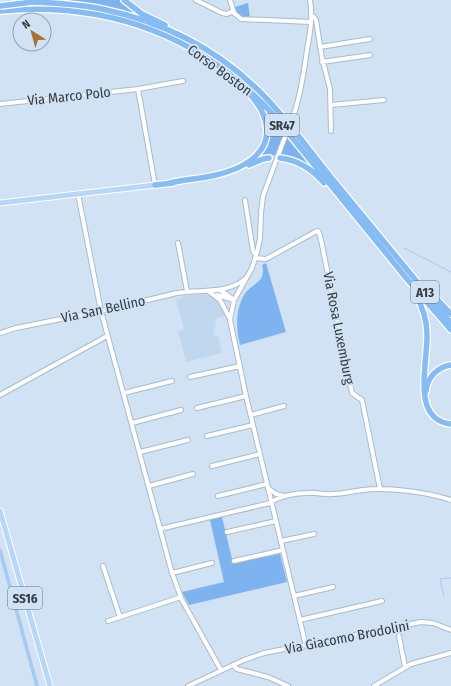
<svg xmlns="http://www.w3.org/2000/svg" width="451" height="686" font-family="'Fira Sans Condensed',sans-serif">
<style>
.built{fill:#c1d7ee}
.green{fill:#7db3ee}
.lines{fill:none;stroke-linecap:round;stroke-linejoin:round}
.stream{stroke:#a6caf2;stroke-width:1}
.canal{stroke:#a6caf2;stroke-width:3.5}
.minor-casing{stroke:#aabacc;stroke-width:6}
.major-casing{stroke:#fff;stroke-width:7}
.highway-casing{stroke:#fff;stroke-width:8}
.minor{stroke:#fff;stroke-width:4}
.major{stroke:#b7d6f8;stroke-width:5}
.highway{stroke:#87bbf4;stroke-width:5.5}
.minor-bridge-casing{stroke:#aabacc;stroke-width:6;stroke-linecap:butt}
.highway-bridge-casing{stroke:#fff;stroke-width:8;stroke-linecap:butt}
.minor-bridge{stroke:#fff;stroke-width:4}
.highway-bridge{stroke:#87bbf4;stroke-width:5.5}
.labels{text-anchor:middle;stroke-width:4;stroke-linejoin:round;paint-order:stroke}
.shield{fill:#d2e2f5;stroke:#646e78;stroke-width:1}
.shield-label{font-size:13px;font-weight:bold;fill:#353c43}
.street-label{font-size:14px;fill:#353c43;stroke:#d2e2f5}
</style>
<rect width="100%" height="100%" fill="#d2e2f5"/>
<path class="built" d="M190,295H205L212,297L220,305L225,316L215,319L216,328L213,329L215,336L218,335L222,353L186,362L178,331L184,329L176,299L182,298L181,296Z"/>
<path class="green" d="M71,0H123L134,10L131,13L102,6L70,1Z
M248,3L250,18C241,18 238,15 235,7Z
M266,113L309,164L308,166L285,156L272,155L260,159L258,156L266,141L264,114Z
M266,263L286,332L240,345C236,328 235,311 244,295C251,283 267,283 262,265Z
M222,517L233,563L280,554L287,582L189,605L182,592L224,582L210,520Z"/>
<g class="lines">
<path class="stream" d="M404,248L451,272
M444,596L440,579L451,578"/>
<path class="canal" d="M0,550L37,686"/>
<g class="minor-casing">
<path id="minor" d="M196,0L222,13L227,14L233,11
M230,0L234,13L241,19L311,22
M312,16L314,17L316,20L322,58L330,89L331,131
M320,47L370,39
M322,62L370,55
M138,89L155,185
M0,104L138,89L183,81
M331,105L384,100
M294,114C301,93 304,72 307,50C310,33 313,17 310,0
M283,142L263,196L261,213L260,239L257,252L252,268L234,300L230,320L246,396L306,646
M78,194L101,311L172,573L182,600L221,670
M245,200L253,251L256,255
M178,243L187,291
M255,258L266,259L315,232L318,231L320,235L352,393L362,400L380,489
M220,290L234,300
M208,291L220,300L229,317
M217,295L234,300
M0,333L16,328L101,311L177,293C201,289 225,295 245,279
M190,377L240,366
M124,393L172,381
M0,395L107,336
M197,408L246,396
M251,415L284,406
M132,423L181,410
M207,436L253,425
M140,452L188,440
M212,466L260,454
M149,486L193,474
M268,488L276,494L285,496
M218,496L267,484
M160,529L270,503C279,496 296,493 308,493C316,492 324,495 332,494C343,494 353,491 363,490C388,487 427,492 451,500
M227,532L276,521
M281,541L314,534
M234,561L283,550
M103,566L120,617
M172,573L212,563
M294,596L333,587
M300,620L382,601
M108,621L181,597
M399,636L405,667
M233,665L237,669L268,677L288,686
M188,686L244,660L264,653L421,622L433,623L451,630
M374,686L411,664L451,653"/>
</g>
<g class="major-casing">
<path id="major" d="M0,203L155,185
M0,511L50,686"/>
</g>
<g class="highway-casing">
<path id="highway" d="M124,0L142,14L165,25
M33,2C56,3 80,4 102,9C164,22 221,51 265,97C290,123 311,153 334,181C373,229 412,276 451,323
M0,11C109,1 204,36 277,119L407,279L451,330
M280,158C298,160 313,170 324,183
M249,165L263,159L269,158
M170,183C186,179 201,179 216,175C246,168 278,150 263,114C260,106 254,99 249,93
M155,185L173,183
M425,287L451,314
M414,292C422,305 427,319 427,335C428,361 410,420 451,424
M426,391C427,378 437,367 451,365"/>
</g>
<use href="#minor" class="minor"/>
<use href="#major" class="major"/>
<use href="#highway" class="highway"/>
<g class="minor-bridge-casing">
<path id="minor-bridge" d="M283,142L294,114"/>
</g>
<g class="highway-bridge-casing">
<path id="highway-bridge" d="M0,6L33,2"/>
</g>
<use href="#minor-bridge" class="minor-bridge"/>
<use href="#highway-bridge" class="highway-bridge"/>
</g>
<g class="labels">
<g class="shield">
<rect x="265" y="114" width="34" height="22" rx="3"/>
<rect x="411" y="281" width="28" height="22" rx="3"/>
<rect x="8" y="587" width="34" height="22" rx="3"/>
</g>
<g class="shield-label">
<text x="282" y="130">SR47</text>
<text x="425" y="297">A13</text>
<text x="25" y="603">SS16</text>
</g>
<g class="street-label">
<text transform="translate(220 70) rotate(36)" y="5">Corso Boston</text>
<text transform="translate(69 96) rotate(-6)" y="5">Via Marco Polo</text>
<text transform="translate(103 309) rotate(-12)" y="5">Via San Bellino</text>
<text transform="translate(339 328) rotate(79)" y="5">Via Rosa Luxemburg</text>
<text transform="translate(347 637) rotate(-11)" y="5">Via Giacomo Brodolini</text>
</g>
</g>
<g transform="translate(32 32) rotate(323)"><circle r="19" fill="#d2e2f5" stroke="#93a0ae"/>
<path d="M0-3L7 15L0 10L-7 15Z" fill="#a8742d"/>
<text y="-6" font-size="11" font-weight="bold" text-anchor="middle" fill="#353c43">N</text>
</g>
</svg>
